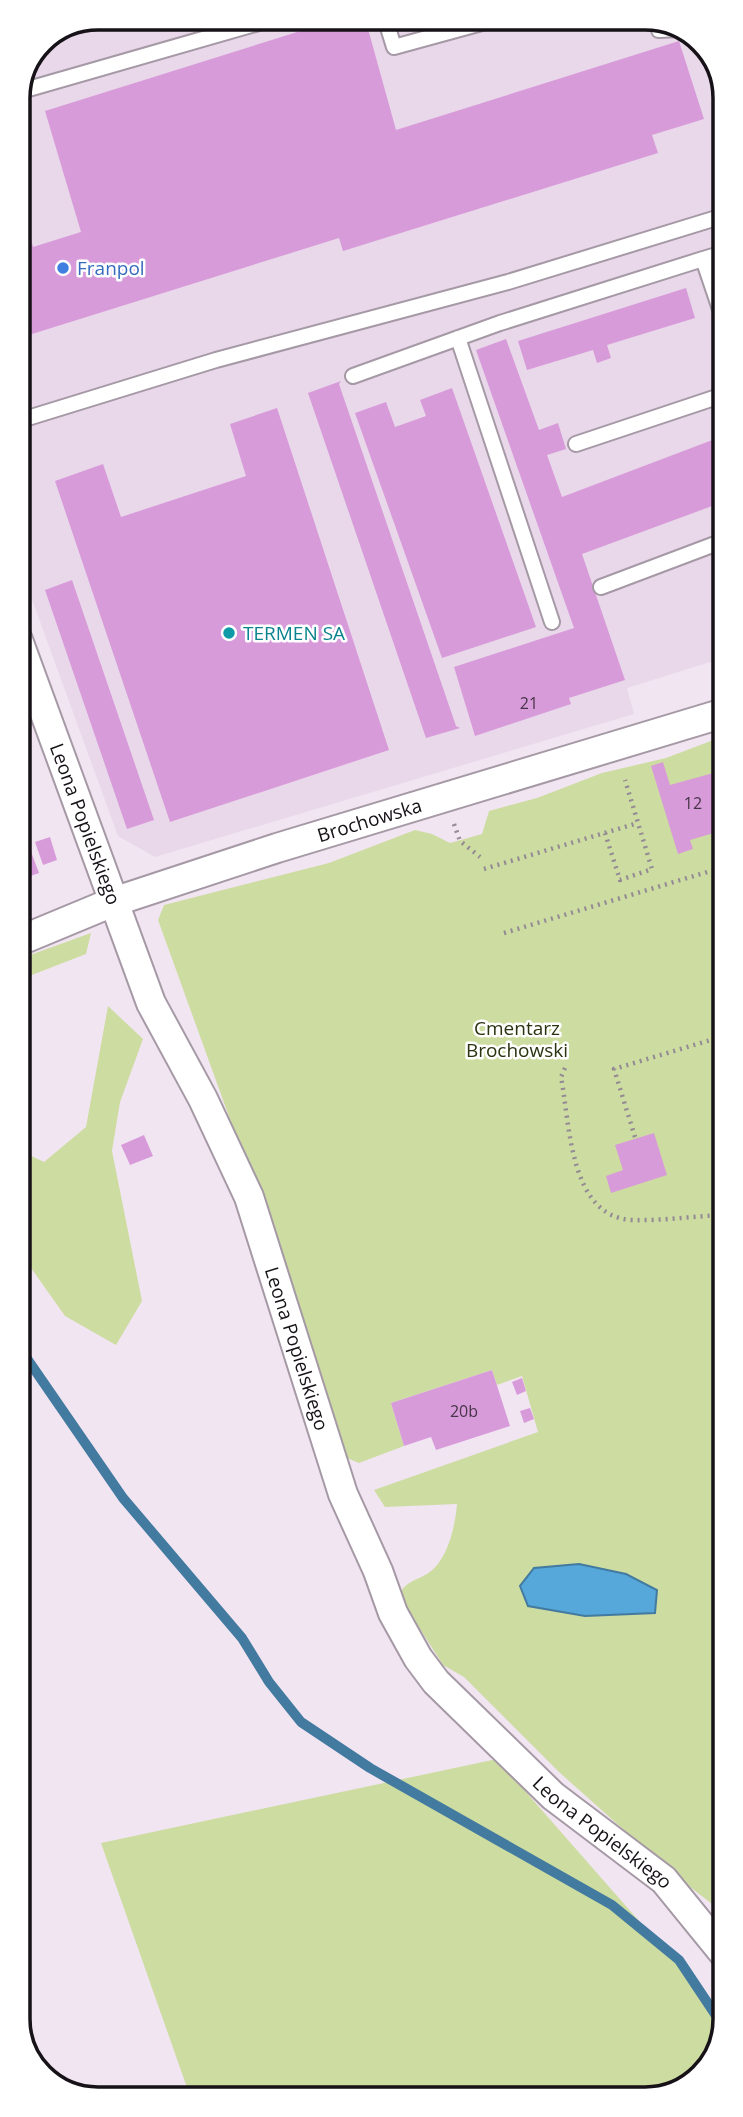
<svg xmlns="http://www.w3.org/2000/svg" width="743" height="2117" font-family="'Open Sans',sans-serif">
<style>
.built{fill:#e9d7ea}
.green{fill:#cddca1;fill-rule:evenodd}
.water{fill:#56a7da;stroke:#437aa0;stroke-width:2}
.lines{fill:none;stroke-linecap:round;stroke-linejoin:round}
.stream{stroke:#437aa0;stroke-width:10}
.building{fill:#d89bda}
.lane-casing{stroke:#a599a5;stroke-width:18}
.street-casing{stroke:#a599a5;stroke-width:32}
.path{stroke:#938a94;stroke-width:4.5;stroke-dasharray:2 5;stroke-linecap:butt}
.lane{stroke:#fff;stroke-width:14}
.street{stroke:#fff;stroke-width:28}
.shop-dot{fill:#3f7fe0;stroke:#fff;stroke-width:2.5}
.culture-dot{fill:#0f9aa8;stroke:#fff;stroke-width:2.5}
.labels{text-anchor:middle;stroke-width:5;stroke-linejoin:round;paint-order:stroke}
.number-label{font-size:16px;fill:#463448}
.shop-label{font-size:19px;fill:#366cbe;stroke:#fff;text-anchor:start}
.culture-label{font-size:19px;fill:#0d838f;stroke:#fff;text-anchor:start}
.street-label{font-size:19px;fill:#161217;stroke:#fff}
.park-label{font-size:19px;fill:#2b3310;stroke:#fff}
.rim{fill:none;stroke:#161217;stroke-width:3.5}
</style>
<rect width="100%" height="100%" fill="#f2e5f2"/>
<path class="built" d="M98,18H651L694,34L723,77V658L627,688L634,714L155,857L118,836L18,561V93L41,41Z"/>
<path class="green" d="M724,736L725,1914L672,1873L559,1772L464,1677L443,1665L399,1596C403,1583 416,1580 427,1574C448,1561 455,1526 457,1504L385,1507L374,1490L538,1432L522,1376L497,1385L492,1370L391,1403L404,1446L359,1463L347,1458L244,1158L158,920L164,905L329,863L415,830L432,834L450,843L482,834L489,811L537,798L602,773L666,758ZM579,1564L626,1574L655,1612L585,1616L534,1568Z
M91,933L86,954L19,980V959Z
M108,1006L143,1039L120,1102L112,1151L142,1301L116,1345L65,1316L19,1251V1150L44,1162L86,1127Z
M497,1759L725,2019L709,2068L666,2097L191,2099L101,1843Z"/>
<path class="water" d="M579,1564L626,1574L657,1590L655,1613L585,1616L528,1606L520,1586L534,1568Z"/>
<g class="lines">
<path class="stream" d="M19,1347L123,1498L242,1638L269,1682L301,1722L370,1768L612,1905L679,1960L723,2026"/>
</g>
<path class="building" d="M342,18H365L396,130L679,41L704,119L652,135L658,153L343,251L339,238L32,334L24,347L18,344V231L28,228L33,247L81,232L45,111Z
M686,288L695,318L607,345L611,358L597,363L593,350L527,370L518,341Z
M506,339L539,430L558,423L566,449L547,455L562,497L723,436V502L582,554L625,680L569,698L571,704L475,736L454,667L574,628L476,350Z
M341,381L339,384L456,726L460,728L426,738L308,393Z
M452,388L536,627L442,658L355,413L386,402L395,427L426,416L420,400Z
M277,408L389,750L170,822L55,481L103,464L121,517L246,476L230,424Z
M18,499L29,532L18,535Z
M72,580L154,820L127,829L45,590Z
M723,593V622L714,597Z
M663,762L670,785L724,770V830L690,840L693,849L678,854L651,766Z
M21,825L39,873L19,880V826Z
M50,837L57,860L43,865L35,842Z
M654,1133L667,1175L611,1193L606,1176L623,1170L615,1145Z
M144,1135L153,1156L130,1165L121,1145Z
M492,1370L510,1426L436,1450L431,1437L404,1446L391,1403Z
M522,1378L526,1391L517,1395L512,1382Z
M530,1408L534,1419L524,1423L520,1411Z"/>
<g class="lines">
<g class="lane-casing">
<path id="lane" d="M385,18L394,47L500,18
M655,19L659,30L679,29
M18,92L276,18
M723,253L703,259L723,318
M458,338L552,622
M353,376L500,323L703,259
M18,421L216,360L508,282L723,216
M576,444L723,395
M601,587L723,541"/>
</g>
<g class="street-casing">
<g id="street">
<path id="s1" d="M18,640L151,1003L203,1099L249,1197L343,1494L378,1571L393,1613L418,1658L436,1682L553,1796L664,1880L725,1955"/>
<path id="s2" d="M19,941L113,902L277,848L724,713"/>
</g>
</g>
<path class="path" d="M454,824L460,841L480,857
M605,833L620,880L652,869L625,780
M484,869L638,823
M504,933L724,867
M565,1068L561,1077C570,1123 569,1217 632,1220C662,1221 694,1216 724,1215
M635,1137L614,1069L724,1036"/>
<use href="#lane" class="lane"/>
<use href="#street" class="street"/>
</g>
<circle class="shop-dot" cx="63" cy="268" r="7"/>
<circle class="culture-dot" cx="229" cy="633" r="7"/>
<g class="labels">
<g class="number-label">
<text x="529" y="709">21</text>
<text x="693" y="809">12</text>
<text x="464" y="1417">20b</text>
</g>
<g class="shop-label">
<text x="77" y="275">Franpol</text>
</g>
<g class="culture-label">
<text x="243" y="640">TERMEN SA</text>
</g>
<g class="street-label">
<text dy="7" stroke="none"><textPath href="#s2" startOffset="371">Brochowska</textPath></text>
<text dy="7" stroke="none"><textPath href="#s1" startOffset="196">Leona Popielskiego</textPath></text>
<text dy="7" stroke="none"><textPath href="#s1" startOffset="763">Leona Popielskiego</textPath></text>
<text dy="7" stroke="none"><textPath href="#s1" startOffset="1351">Leona Popielskiego</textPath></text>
</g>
<g class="park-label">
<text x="517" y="1035">Cmentarz<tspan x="517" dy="22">Brochowski</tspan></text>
</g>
</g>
<path d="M0 0H743V2117H0ZM98 30H645A68 68 0 0 1 713 98V2019A68 68 0 0 1 645 2087H98A68 68 0 0 1 30 2019V98A68 68 0 0 1 98 30Z" fill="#fff" fill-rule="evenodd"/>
<path class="rim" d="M98 30H645A68 68 0 0 1 713 98V2019A68 68 0 0 1 645 2087H98A68 68 0 0 1 30 2019V98A68 68 0 0 1 98 30Z"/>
</svg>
